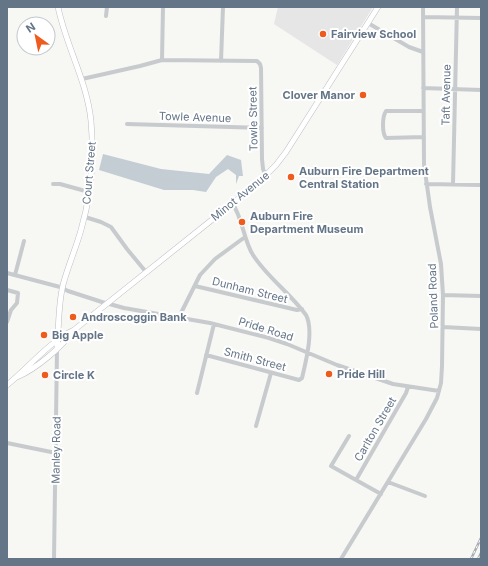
<svg xmlns="http://www.w3.org/2000/svg" width="488" height="566" font-family="Inter,sans-serif">
<style>
.built{fill:#e5e6e5}
.water{fill:#c3cdd3}
.lines{fill:none;stroke-linecap:round;stroke-linejoin:round}
.major-casing{stroke:#babec2;stroke-width:6}
.minor{stroke:#c7cbce;stroke-width:4}
.major{stroke:#fff;stroke-width:5}
.rail-casing{stroke:#a7acb3;stroke-width:2.5}
.rail{stroke:#fff;stroke-width:1;stroke-dasharray:3;stroke-linecap:butt}
.poi-dot{fill:#ef5a1d;stroke:#fff;stroke-width:1.5}
.labels{text-anchor:middle;stroke-width:4;stroke-linejoin:round;paint-order:stroke}
.poi-label{font-size:11px;font-weight:bold;fill:#647587;stroke:#fff;text-anchor:start}
.street-label{font-size:11px;fill:#647587;stroke:#fff}
</style>
<rect width="100%" height="100%" fill="#f7f7f4"/>
<path class="built" d="M278,7H373L337,65L274,24Z"/>
<path class="water" d="M103,154L161,169L209,174L227,155L241,160L243,176H239L236,184V175L228,169L216,177L206,192L193,190H164L99,170Z"/>
<g class="lines">
<g class="major-casing">
<path id="major" d="M57,348C59,327 58,305 63,285C68,266 76,248 81,230C91,196 94,156 91,121C87,81 66,46 58,7
M17,377C36,369 62,347 74,330L258,183L276,165L286,152L378,7
M7,385C27,369 50,341 74,330"/>
</g>
<path class="minor" d="M106,16L107,7
M423,17L481,18
M368,23L409,47L423,52
M162,60L163,7
M221,61L223,7
M82,79L140,66L162,60L257,61L260,64L261,68L262,159L263,169L266,176
M423,88L481,90
M423,111H386C382,117 382,133 386,138L423,137
M127,124L262,128
M53,184H60L89,192
M426,184L481,185
M453,184L457,7
M85,217L101,222L111,227L127,249L146,272
M7,273L60,287L68,291L102,302L124,308L210,323L269,338L287,344L337,365L393,384L439,391
M15,275L24,241
M195,286L297,310L302,309
M7,290L18,293L17,303L11,310L7,322
M443,295L481,296
M179,317L200,275L215,259L245,237
M443,327L481,329
M206,355L299,380L302,378C306,361 314,330 306,315C290,293 267,277 253,255C243,239 243,218 232,203
M197,393L214,324
M256,426L271,373
M349,436L331,466L381,494
M7,443L56,453
M356,480L406,393L408,387
M388,482L425,496
M54,559L57,349
M341,559L426,419L437,398L441,383L442,366L443,295L441,264L430,207L424,164L423,7"/>
<use href="#major" class="major"/>
<g class="rail-casing">
<path id="rail" d="M471,559L481,538
M478,559L481,553"/>
</g>
<use href="#rail" class="rail"/>
</g>
<g class="poi-dot">
<circle cx="323" cy="34" r="4"/>
<circle cx="363" cy="95" r="4"/>
<circle cx="291" cy="177" r="4"/>
<circle cx="242" cy="222" r="4"/>
<circle cx="73" cy="317" r="4"/>
<circle cx="44" cy="335" r="4"/>
<circle cx="329" cy="374" r="4"/>
<circle cx="45" cy="375" r="4"/>
</g>
<g class="labels">
<g class="poi-label">
<text x="331" y="38">Fairview School</text>
<text x="355" y="99" text-anchor="end">Clover Manor</text>
<text x="299" y="175">Auburn Fire Department<tspan x="299" dy="13">Central Station</tspan></text>
<text x="250" y="220">Auburn Fire<tspan x="250" dy="13">Department Museum</tspan></text>
<text x="81" y="321">Androscoggin Bank</text>
<text x="52" y="339">Big Apple</text>
<text x="337" y="378">Pride Hill</text>
<text x="53" y="379">Circle K</text>
</g>
<g class="street-label">
<text transform="translate(446 95) rotate(-89)" y="4">Taft Avenue</text>
<text transform="translate(195 117) rotate(2)" y="4">Towle Avenue</text>
<text transform="translate(253 119) rotate(-91)" y="4">Towle Street</text>
<text transform="translate(89 173) rotate(-85)" y="4">Court Street</text>
<text transform="translate(240 196) rotate(-39)" y="4">Minot Avenue</text>
<text transform="translate(250 290) rotate(14)" y="4">Dunham Street</text>
<text transform="translate(433 296) rotate(-92)" y="4">Poland Road</text>
<text transform="translate(266 329) rotate(17)" y="4">Pride Road</text>
<text transform="translate(255 359) rotate(15)" y="4">Smith Street</text>
<text transform="translate(375 429) rotate(-60)" y="4">Carlton Street</text>
<text transform="translate(56 450) rotate(-89)" y="4">Manley Road</text>
</g>
</g>
<rect width="488" height="566" fill="none" stroke="#647587" stroke-width="16"/>
<g transform="translate(36 36) rotate(327)"><circle r="19" fill="#ffffff" stroke="#c1c8cf"/>
<path d="M0-3L7 15L0 10L-7 15Z" fill="#ef5a1d"/>
<text y="-6" font-size="11" font-weight="bold" text-anchor="middle" fill="#647587">N</text>
</g>
</svg>
